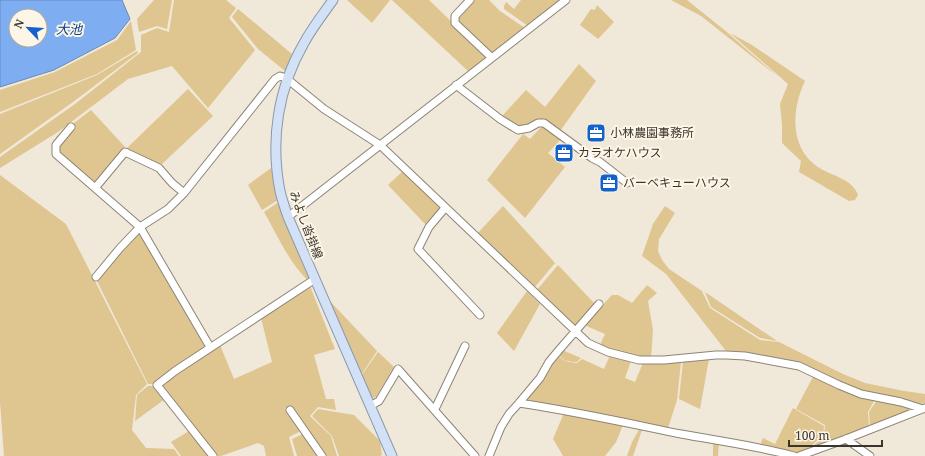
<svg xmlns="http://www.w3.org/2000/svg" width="925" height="456" font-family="'Noto Serif','Noto Sans JP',serif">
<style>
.green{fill:#dfc590}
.water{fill:#7fadf2;stroke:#6a89b8;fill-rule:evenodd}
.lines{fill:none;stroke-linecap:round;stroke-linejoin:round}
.minor-casing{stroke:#8c8577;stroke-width:9}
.major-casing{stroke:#8a98ad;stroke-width:11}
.minor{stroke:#fff;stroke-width:7}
.major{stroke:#d3e1f7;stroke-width:9}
.labels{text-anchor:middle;stroke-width:4;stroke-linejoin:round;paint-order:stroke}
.poi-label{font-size:12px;fill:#38352f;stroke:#fdf5e6;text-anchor:start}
.street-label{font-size:12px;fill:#38352f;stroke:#fdf5e6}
.water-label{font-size:13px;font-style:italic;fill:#054290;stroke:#fdf5e6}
</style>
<rect width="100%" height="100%" fill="#f0e8d9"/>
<path class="green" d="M154,0H172L167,29L157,26L139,32L137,19Z
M174,0H226L236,8L229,18L255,50L208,108L172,66L128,79L58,132L0,168V157L75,104L141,52V35L157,28L169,32Z
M347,0H390L372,23Z
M392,0H429L488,57L469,72Z
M473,0H489L500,11L525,28L491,55L458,22V17Z
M521,0H562L528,26L504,9V6L506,2L514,9Z
M671,0H687L728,33L777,76L701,16Z
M597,5L614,22L598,39L580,25L591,9L595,10Z
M238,9L292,54L285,71L258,49L232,17Z
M131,21L136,50L97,74L0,112V90L55,72L117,40Z
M730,33L752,45L805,81C791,110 789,150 821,169C834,176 853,180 858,195L855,200L849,201L799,172L801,161L782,143V124L780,104L788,84Z
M137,51L138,53L73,102L0,154V114L97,75Z
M579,64L596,81L560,131L546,120H537L528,126L519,127L502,116L526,90L545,107Z
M188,89L213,116L161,165L126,149Z
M91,110L125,147L94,184L58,153L56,137Z
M543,125L561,139L548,153L565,167L525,218L487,180L523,134L530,139Z
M271,168L278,200L262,210L248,185Z
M403,171L441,207L426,225L388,185Z
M0,175L66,224L147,384L136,395L132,430L146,448L174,449L179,456H4L0,402Z
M279,202L310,278L308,280C291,266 275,231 264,212Z
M503,206L555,263L534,288L477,234Z
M665,206L675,213L659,239L658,251L662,260L669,269L702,291L710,308L760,340L779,342L843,374L865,383L904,391L925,394V403L918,404L862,391L840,382L800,362L745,352L726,351L666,274L642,256L653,224Z
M139,232L206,347L172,369L155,384H148L97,281L122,250Z
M558,265L596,305L575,329L536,291Z
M647,285L657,293L648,301L653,330L651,358C634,358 616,352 600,345L605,334L584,325L612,295H618L632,303Z
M310,286L335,349L314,355L326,399H334L336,410L318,407L310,416L331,436L337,456H324L291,407L285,408L301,431L289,437L294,456H266L264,446L258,443L221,456H217L161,386L220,345L234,379L272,362L261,318Z
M527,291L540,304L514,351L497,333Z
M705,292L777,341L760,338L711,307Z
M326,297L377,351L361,375Z
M562,350L581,358L577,362C569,362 563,361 559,355Z
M378,352L394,367L376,397L372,398L361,376Z
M558,355C563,362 569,362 577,363L582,359L604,369L610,355L631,361L625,378L635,382L643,363L681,362L677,400L668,428L523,401Z
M709,359L700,409L679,399L683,361Z
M814,375L875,399L868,412L869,427L809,449L824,437L825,425L796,409Z
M148,386H155L165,399L135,421L137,395Z
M877,400L909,407L910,412L870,426L869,412Z
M793,408L824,426L823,436L806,450L796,455L760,445L763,438L775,444Z
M318,409L354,415L380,441L382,455L380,456H339L332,436L312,416Z
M564,413L623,425L616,442L605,456H563L553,439Z
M640,428L719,442L718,456H713V443L642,430L633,456H627L632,442Z
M189,431L210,456H181L171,442Z
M303,434L318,456H297L292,439Z"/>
<path class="water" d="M0,0H122L130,19L115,38L54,70L0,87ZM16,16H40V40H16Z"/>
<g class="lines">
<g class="minor-casing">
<path id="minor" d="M470,0L455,16V23L491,57
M456,85L500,119L518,130L529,128L538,123H544L592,158L600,162L627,183
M71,127L56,145V154L140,227L210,347
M95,188L125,152L159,168L172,183L184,193
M445,208L429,227L418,249L480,315
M288,217L566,0
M96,277L120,248L140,227L168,209L184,193L275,79L280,76L286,78L324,109L380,145L588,343L608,352L639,360H664L716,355H726L745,356L799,366L839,385L861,394L901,402L923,409
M519,403C573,411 627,423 681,434C719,441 757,446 794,456
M370,406L379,401L398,369L475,456
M435,409L465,346
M290,410L322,456
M846,439L870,456
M213,456L157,385L175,371L315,279
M489,456L501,427L509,414L519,403L540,378L549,362L559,350L599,304
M799,456L846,439L925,408"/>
</g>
<g class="major-casing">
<path id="major" d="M333,0C323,14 312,28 304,43C278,88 270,140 280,191C282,200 285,208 288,217L392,456"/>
</g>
<use href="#minor" class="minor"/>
<use href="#major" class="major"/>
</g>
<defs>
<g id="office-square" transform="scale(1)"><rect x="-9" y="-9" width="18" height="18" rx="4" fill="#1261cc" stroke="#fdf5e6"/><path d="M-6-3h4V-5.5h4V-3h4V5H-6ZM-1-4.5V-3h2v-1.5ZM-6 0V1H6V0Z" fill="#fff"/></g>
</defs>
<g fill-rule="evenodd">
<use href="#office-square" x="596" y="133"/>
<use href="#office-square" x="564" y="153"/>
<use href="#office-square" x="609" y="183"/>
</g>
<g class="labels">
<g class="poi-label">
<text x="610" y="137">小林農園事務所</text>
<text x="578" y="157">カラオケハウス</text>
<text x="623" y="187">バーベキューハウス</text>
</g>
<g class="street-label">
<text transform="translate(306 225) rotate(69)" y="4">みよし沓掛線</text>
</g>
<g class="water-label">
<text x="69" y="34">大池</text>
</g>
</g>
<g transform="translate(28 28) rotate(295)"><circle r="19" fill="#fdf5e6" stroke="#aea89d"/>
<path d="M0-3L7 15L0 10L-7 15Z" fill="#1261cc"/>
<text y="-6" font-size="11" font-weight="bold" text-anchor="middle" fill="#38352f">N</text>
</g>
<path d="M789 440v6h93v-6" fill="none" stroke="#38352f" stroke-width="2"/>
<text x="795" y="440" font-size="12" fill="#38352f" stroke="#fdf5e6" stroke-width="3" paint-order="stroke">100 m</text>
</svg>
